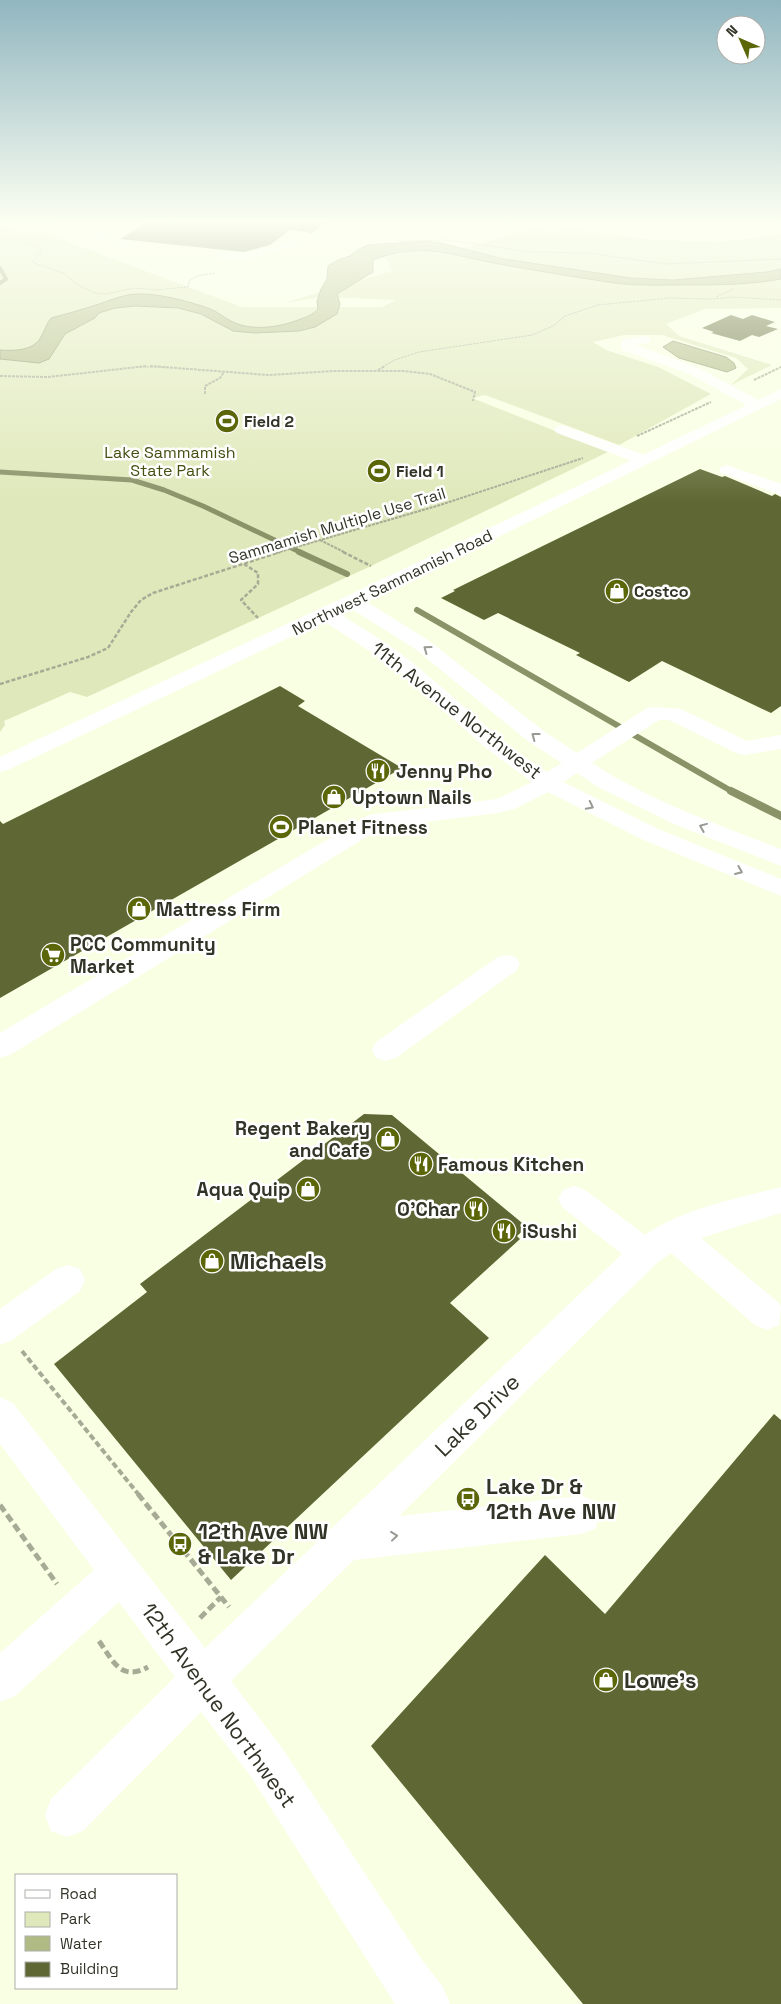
<svg xmlns="http://www.w3.org/2000/svg" width="781" height="2004" font-family="'Space Grotesk',sans-serif">
<style>
.green{fill:#dfe8ba}
.water{fill:#b0ba84;stroke:#8a9268}
.lines{fill:none;stroke-linecap:round;stroke-linejoin:round}
.stream-far3{stroke:#8a9268;stroke-width:4}
.stream-far2{stroke:#8a9268;stroke-width:5}
.stream-far1{stroke:#8a9268;stroke-width:6}
.stream{stroke:#8a9268;stroke-width:8}
.building{fill:#5f6834}
.path-far4{stroke:#a7ab96;stroke-width:1;stroke-dasharray:2.5 1;stroke-linecap:butt}
.path-far3{stroke:#a7ab96;stroke-width:2;stroke-dasharray:3 1;stroke-linecap:butt}
.path-far2{stroke:#a7ab96;stroke-width:2.5;stroke-dasharray:4 2;stroke-linecap:butt}
.path-far1{stroke:#a7ab96;stroke-width:4;stroke-dasharray:6 3;stroke-linecap:butt}
.path{stroke:#a7ab96;stroke-width:5;stroke-dasharray:8 4;stroke-linecap:butt}
.minor{fill:#fff;fill-rule:evenodd}
.major{fill:#fff;fill-rule:evenodd}
.oneway{stroke:#989a93}
.labels{text-anchor:middle;stroke-width:5;stroke-linejoin:round;paint-order:stroke}
.far-poi-label{font-size:16px;font-weight:bold;fill:#323427;stroke:#fff;text-anchor:start}
.far-park-label{font-size:16px;fill:#464f11;stroke:#fff}
.far-street-label{font-size:16px;fill:#323427;stroke:#fff}
.street-label{font-size:19px;fill:#323427;stroke:#fff}
.poi-label{font-size:19px;font-weight:bold;fill:#323427;stroke:#fff;text-anchor:start}
.near-poi-label{font-size:22px;font-weight:bold;fill:#323427;stroke:#fff;text-anchor:start}
.near-street-label{font-size:22px;fill:#323427;stroke:#fff}
</style>
<rect width="100%" height="100%" fill="#f9ffe3"/>
<path class="green" d="M0,222H62L30,228L242,307H382L396,300L320,297L284,303L392,271L386,257L412,250L456,251L552,222L592,233L657,240L721,242L781,234V308L705,309L666,324L679,336L772,365L731,385L748,369L736,358L662,335H624L593,342L606,350L658,367L711,394L619,445L485,395L472,398L608,452L371,566L87,697L70,692L4,721L5,725L0,732Z"/>
<path class="water" d="M426,241L440,243L504,259L631,278L673,280L767,272L781,269V279C749,285 715,285 683,285C660,285 637,286 614,283C576,277 537,271 499,264C449,255 423,241 373,260V272L337,294L340,304L337,314L315,327L299,331L254,333L233,331L201,314L178,308L135,306L115,308L99,313L95,318L65,334L49,359L39,363L0,359V350C15,351 35,351 42,335C45,329 47,323 51,318C66,314 81,310 96,305C109,301 121,295 136,294C158,293 187,301 208,308C217,311 223,317 231,321C250,331 275,328 295,321C303,318 312,316 318,309L317,301L321,289L327,279L328,266L338,260L350,256L357,250L368,245Z
M673,341L726,357L734,363L736,368L727,372L679,358L663,347Z"/>
<g class="lines">
<path class="stream-far3" d="M0,268L6,279L0,283"/>
<path class="stream-far2" d="M0,472L132,480L164,490L203,506L302,553"/>
<path class="stream-far1" d="M299,552L347,574
M417,610L733,792"/>
<path class="stream" d="M731,791L781,816"/>
</g>
<path class="building" d="M147,222L174,223L326,222L312,233L290,230L270,245L244,252L120,239Z
M731,315L743,319L752,315L775,322L766,326L778,329L759,337L752,335L740,341L711,333L714,332L702,328Z
M700,469L722,477L725,476L772,496L775,494L781,497V706L771,713L662,661L629,682L576,655L580,653L498,613L484,620L441,598L455,591L453,590Z
M280,686L305,701L298,706L402,768L0,998V821L3,824Z
M364,1114L392,1115L527,1227L517,1236L520,1239L450,1303L489,1338L231,1580L54,1364L147,1292L140,1284Z
M774,1414L781,1420V2004H583L371,1746L545,1555L605,1614Z"/>
<g class="lines">
<path class="path-far4" d="M0,224L9,227L6,230
M6,230L57,225
M0,231L5,230L11,236L39,248L42,251L32,262L65,274L78,285L95,293L105,294L135,288L156,290L188,287L189,281L197,276L215,273
M396,239L401,241L447,240L531,252L588,253L665,264L781,259
M716,297L735,288
M136,367H166
M382,367L395,360L419,352L532,335L553,326L565,316L598,305L669,298L713,299L733,297L781,300"/>
<path class="path-far3" d="M150,366L268,375L332,371H404L430,374L475,392L473,401
M378,370L385,366
M0,376L48,377L147,366
M754,380L781,367
M205,394V386L220,378L224,372
M637,436L711,402
M320,540L346,553
M276,553L440,505L583,458"/>
<path class="path-far2" d="M343,552L371,566
M244,564L258,573V584L241,600L258,618
M0,684L88,657L108,648L131,612L141,600L153,593L280,552"/>
<path class="path-far1" d="M22,1351L139,1495"/>
<path class="path" d="M138,1494L229,1607
M0,1505L57,1584
M200,1618L221,1597
M99,1641C113,1661 121,1682 148,1667"/>
<path class="minor" d="M369,222H394L389,225L336,235L246,259H223L217,256C224,249 238,254 247,252C288,245 328,230 369,222Z
M74,224L132,244L134,246L132,248H124L70,229L69,227L70,225Z
M644,336L649,337L651,340L649,343L636,345L699,368L762,402L764,405L762,408H752L689,374L623,350L621,347L623,340Z
M562,425L650,457L652,460L650,463H638L557,433L554,430L557,427Z
M727,465L781,484V495L721,473L719,470L721,467Z
M352,595L359,597L428,640L545,732L577,753L647,708L655,707L681,709L747,741L781,735V749L744,755L736,753L669,720H659L592,763C650,801 717,824 781,849V866L674,824L598,787L577,773L563,782L658,829L781,879V896L641,839L548,792L517,808L498,813L383,827L10,1055L0,1058V1033L369,815L497,799L532,782L487,749L394,667L319,618L316,614L319,610L326,608L333,610C362,628 392,645 419,668C462,703 500,743 547,772L562,763L529,742L414,648L345,605L343,601L345,597Z
M507,955L516,957L520,964L516,971L396,1058L386,1061L376,1058L372,1050L376,1042L498,957Z
M574,1186L585,1190L645,1235C685,1208 736,1199 781,1187V1213L701,1238L779,1303L781,1307L779,1325L767,1330L755,1325L671,1253L657,1263L399,1516L581,1496L595,1501L600,1515L595,1529L581,1534L354,1560L231,1681L282,1748L422,1960L443,1987L450,2004H395L252,1778L201,1712L83,1831L67,1837L51,1831L45,1815L51,1799L175,1677L119,1602L15,1696L0,1702V1653L94,1570L0,1444V1397L13,1403L205,1648L622,1254L563,1208L558,1199L563,1190Z
M68,1265L80,1269L85,1280L80,1291L12,1340L0,1345V1309L56,1269Z"/>
<path class="major" d="M781,389V399L359,605L8,770L0,772V757L345,597Z"/>
</g>
<defs><path id="oneway-chevron" d="M-2-3.5L2.5 0L-2 3.5" fill="none" stroke-width="1.6" stroke-linecap="round" stroke-linejoin="round" transform="scale(1.25)"/></defs>
<g class="oneway">
<use href="#oneway-chevron" transform="translate(427 649) rotate(-144)"/>
<use href="#oneway-chevron" transform="translate(535 736) rotate(-143)"/>
<use href="#oneway-chevron" transform="translate(590 806) rotate(27)"/>
<use href="#oneway-chevron" transform="translate(703 827) rotate(-158)"/>
<use href="#oneway-chevron" transform="translate(739 871) rotate(23)"/>
<use href="#oneway-chevron" transform="translate(394 1536) rotate(-6)"/>
</g>
<linearGradient id="sky" x2="0" y2="1"><stop stop-color="#91b6c0"/><stop offset="0.44" stop-color="#fcfff2"/><stop offset="1" stop-color="#fcfff2" stop-opacity="0"/></linearGradient>
<rect width="781" height="503" fill="url(#sky)"/>
<defs>
<g id="stadium-disc" transform="scale(1.25)"><circle r="9.5" fill="#5b6608" stroke="#fff"/><path d="M0-5a6.5 5 0 1 0 0 10a6.5 5 0 1 0 0-10ZM-3.5-1.8h7v3.6h-7Z" fill="#fff"/></g>
<g id="shop-disc" transform="scale(1.25)"><circle r="9.5" fill="#5b6608" stroke="#fff"/><path d="M-5-2.5h2.3a2.7 3.5 0 0 1 5.4 0H5L5.5 6h-11ZM-1.5-2.5h3a1.5 2.3 0 0 0-3 0Z" fill="#fff"/></g>
<g id="restaurant-disc" transform="scale(1.25)"><circle r="9.5" fill="#5b6608" stroke="#fff"/><path d="M-5-6h1v4h1v-4h1v4h1v-4h1v5L-1.5 .5V6h-2V.5L-5-1ZM5-6V6H3V1.5H1.5Q1.5-4 5-6Z" fill="#fff"/></g>
<g id="supermarket-disc" transform="scale(1.25)"><circle r="9.5" fill="#5b6608" stroke="#fff"/><path d="M-6-5.5h2.5l.6 2H6L4.5 2H-2.5L-4.4-4H-6ZM-1.5 3.2a1.3 1.3 0 1 0 .1 0ZM3 3.2a1.3 1.3 0 1 0 .1 0Z" fill="#fff"/></g>
<g id="bus-disc" transform="scale(1.25)"><circle r="9.5" fill="#5b6608" stroke="#fff"/><path d="M-5-6H5V4H4V6H2V4H-2V6H-4V4H-5ZM-3.5-4V0h7V-4ZM-3.5 1.2v1.5H-2V1.2ZM2 1.2v1.5H3.5V1.2Z" fill="#fff"/></g>
</defs>
<g fill-rule="evenodd">
<use href="#stadium-disc" x="227" y="421"/>
<use href="#stadium-disc" x="379" y="471"/>
<use href="#shop-disc" x="617" y="591"/>
<use href="#restaurant-disc" x="378" y="771"/>
<use href="#shop-disc" x="334" y="797"/>
<use href="#stadium-disc" x="281" y="827"/>
<use href="#shop-disc" x="139" y="909"/>
<use href="#supermarket-disc" x="53" y="955"/>
<use href="#shop-disc" x="388" y="1139"/>
<use href="#restaurant-disc" x="421" y="1164"/>
<use href="#shop-disc" x="308" y="1189"/>
<use href="#restaurant-disc" x="476" y="1209"/>
<use href="#restaurant-disc" x="504" y="1231"/>
<use href="#shop-disc" x="212" y="1261"/>
<use href="#bus-disc" x="468" y="1499"/>
<use href="#bus-disc" x="180" y="1544"/>
<use href="#shop-disc" x="606" y="1680"/>
</g>
<g class="labels">
<g class="far-poi-label">
<text x="244" y="427">Field 2</text>
<text x="396" y="477">Field 1</text>
<text x="634" y="597">Costco</text>
</g>
<g class="far-park-label">
<text x="170" y="458">Lake Sammamish<tspan x="170" dy="18">State Park</tspan></text>
</g>
<g class="far-street-label">
<text transform="translate(337 525) rotate(-17)" y="6">Sammamish Multiple Use Trail</text>
<text transform="translate(392 582) rotate(-26)" y="6">Northwest Sammamish Road</text>
</g>
<g class="street-label">
<text transform="translate(457 710) rotate(38)" y="7">11th Avenue Northwest</text>
</g>
<g class="poi-label">
<text x="396" y="778">Jenny Pho</text>
<text x="352" y="804">Uptown Nails</text>
<text x="298" y="834">Planet Fitness</text>
<text x="156" y="916">Mattress Firm</text>
<text x="70" y="951">PCC Community<tspan x="70" dy="22">Market</tspan></text>
<text x="370" y="1135" text-anchor="end">Regent Bakery<tspan x="370" dy="22">and Cafe</tspan></text>
<text x="438" y="1171">Famous Kitchen</text>
<text x="290" y="1196" text-anchor="end">Aqua Quip</text>
<text x="458" y="1216" text-anchor="end">O’Char</text>
<text x="522" y="1238">iSushi</text>
</g>
<g class="near-poi-label">
<text x="230" y="1269">Michaels</text>
<text x="486" y="1494">Lake Dr &amp;<tspan x="486" dy="25">12th Ave NW</tspan></text>
<text x="198" y="1539">12th Ave NW<tspan x="198" dy="25">&amp; Lake Dr</tspan></text>
<text x="624" y="1688">Lowe's</text>
</g>
<g class="near-street-label">
<text transform="translate(477 1415) rotate(-44)" y="8">Lake Drive</text>
<text transform="translate(219 1705) rotate(54)" y="8">12th Avenue Northwest</text>
</g>
</g>
<rect x="15" y="1874" width="162" height="115" fill="#ffffff" stroke="#adaea9"/>
<rect x="25" y="1890" width="25" height="8" fill="#ffffff" stroke="#adaea9"/>
<text x="60" y="1899" font-size="15" fill="#323427">Road</text>
<rect x="25" y="1912" width="25" height="15" fill="#dfe8ba" stroke="#adaea9"/>
<text x="60" y="1924" font-size="15" fill="#323427">Park</text>
<rect x="25" y="1936" width="25" height="15" fill="#b0ba84" stroke="#adaea9"/>
<text x="60" y="1949" font-size="15" fill="#323427">Water</text>
<rect x="25" y="1962" width="25" height="15" fill="#5f6834" stroke="#adaea9"/>
<text x="60" y="1974" font-size="15" fill="#323427">Building</text>
<g transform="translate(741 40) rotate(315)"><circle r="24" fill="#ffffff" stroke="#adaea9"/>
<path d="M0-4L9 19L0 12L-9 19Z" fill="#5b6608"/>
<text y="-8" font-size="14" font-weight="bold" text-anchor="middle" fill="#323427">N</text>
</g>
</svg>
